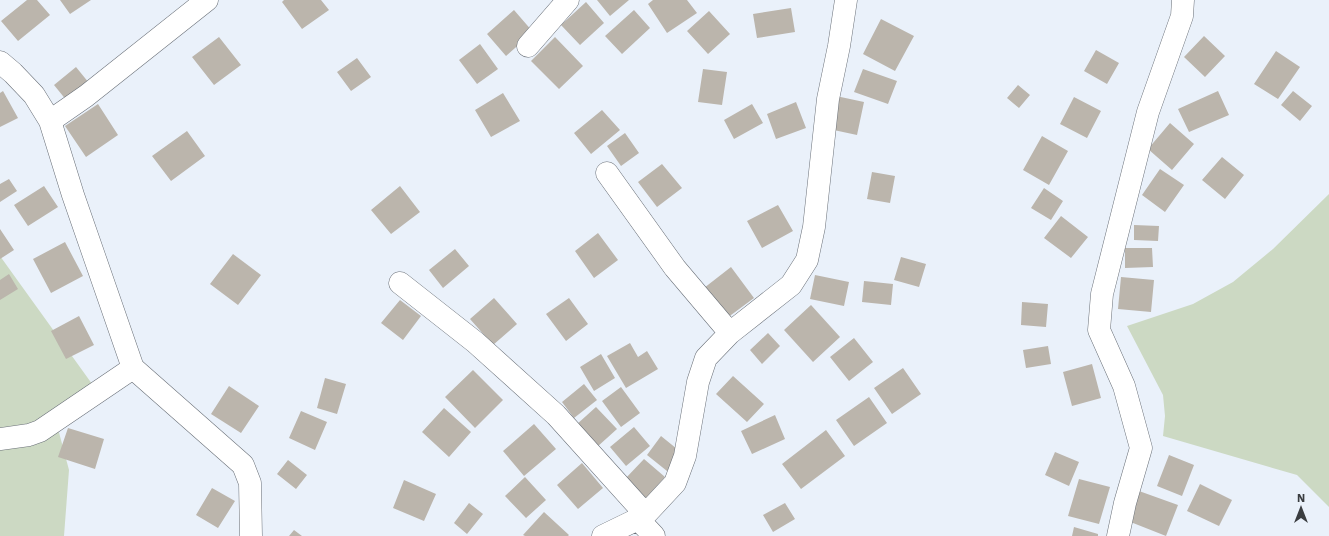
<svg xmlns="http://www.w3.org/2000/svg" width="1329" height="536" font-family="'Work Sans',sans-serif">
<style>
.green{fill:#ccd9c3}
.building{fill:#bbb5ac}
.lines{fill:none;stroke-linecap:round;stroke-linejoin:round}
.minor-casing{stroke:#6a7078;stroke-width:23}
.minor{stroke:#fff;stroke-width:22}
</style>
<rect width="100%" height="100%" fill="#eaf1fa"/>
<path class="green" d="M1329,194V507L1297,475L1163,436L1165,416L1163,395L1127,326L1193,304L1233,282L1273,249Z
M0,256L100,395L57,425L69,470L64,536H0Z"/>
<path class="building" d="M27,0H37L50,15L18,41L1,21Z
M60,0H91L70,14Z
M284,0H321L329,10L302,29L282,2Z
M597,0H629L610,16Z
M653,0H687L697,13L667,33L648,4Z
M586,2L604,23L580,45L561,25Z
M791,8L795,32L757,38L753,14Z
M514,10L533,32L506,56L487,34Z
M634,10L650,28L622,54L605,36Z
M709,11L730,34L708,54L687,31Z
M881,19L914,36L895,71L863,54Z
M1204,36L1225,56L1205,77L1184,57Z
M219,37L241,65L214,85L192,57Z
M555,37L583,66L559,89L531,61Z
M480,44L498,69L477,84L459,60Z
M1096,50L1119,63L1107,84L1084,71Z
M1276,51L1300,67L1278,99L1254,84Z
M357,58L371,77L351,91L337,72Z
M76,67L89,83L67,101L54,85Z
M703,69L727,72L722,105L698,102Z
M863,69L897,81L888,104L854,92Z
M1018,85L1030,95L1019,108L1007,98Z
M3,91L18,118L0,127V93Z
M1218,91L1229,115L1189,132L1178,109Z
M1293,91L1312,106L1300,121L1281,105Z
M503,93L520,121L491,137L475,110Z
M836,96L864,102L857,135L829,129Z
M1074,97L1101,111L1087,138L1060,124Z
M796,102L806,128L776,139L767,114Z
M98,104L118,135L86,157L65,126Z
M752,104L763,123L734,139L724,120Z
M602,110L620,130L591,154L574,133Z
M1170,123L1194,144L1172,170L1148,149Z
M187,131L205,156L171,181L152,156Z
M625,133L639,153L621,166L607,146Z
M1042,136L1068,151L1049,185L1023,170Z
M1222,157L1244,175L1225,199L1202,180Z
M662,164L682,188L657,207L638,182Z
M1160,169L1184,185L1165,212L1142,195Z
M872,172L895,176L890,203L867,199Z
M9,179L17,191L0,202V184Z
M44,186L58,207L28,226L14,205Z
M400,186L420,212L391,234L371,210Z
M1044,188L1063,201L1051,220L1031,208Z
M778,205L793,231L762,248L747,221Z
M1061,216L1088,237L1071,258L1044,238Z
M1134,225L1159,226L1158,241L1134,240Z
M0,229L14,250L0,259Z
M598,233L618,260L594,278L575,251Z
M65,242L83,276L51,293L33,259Z
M1125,248H1152L1153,267L1125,268Z
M455,249L469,266L443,288L429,270Z
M233,254L261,275L238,305L210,284Z
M901,257L926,264L919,287L894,280Z
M731,267L754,298L727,318L704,288Z
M9,274L18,289L0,300V280Z
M815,275L849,282L844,306L810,299Z
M1121,277L1154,280L1151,312L1118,309Z
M864,281L893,284L891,305L862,302Z
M494,298L517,324L493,345L470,319Z
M569,298L588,324L566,341L546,314Z
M400,300L421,316L403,340L381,323Z
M1022,302L1048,304L1046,327L1021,325Z
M811,305L840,337L813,362L784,330Z
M79,316L94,345L66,359L51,331Z
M768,333L780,346L762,364L750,350Z
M854,338L873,362L849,381L830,357Z
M630,343L638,357L647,351L658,369L626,388L607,356Z
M1048,346L1051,364L1026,368L1023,350Z
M601,354L615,378L594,391L580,367Z
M1092,364L1101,398L1072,406L1063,372Z
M903,368L921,394L892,414L874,388Z
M473,370L503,400L475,428L445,397Z
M733,376L764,404L747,422L716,394Z
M325,378L346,384L337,414L317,408Z
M584,384L597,400L574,418L562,402Z
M229,386L259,406L241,433L211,414Z
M621,387L640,413L621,427L602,401Z
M869,397L887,423L854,446L836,420Z
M596,407L617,429L597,447L576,425Z
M444,408L471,432L449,457L422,432Z
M301,411L327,422L315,450L289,438Z
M775,415L785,439L752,454L741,431Z
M534,424L556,449L524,476L503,451Z
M634,427L650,446L626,466L610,447Z
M68,428L104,439L95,469L58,457Z
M826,430L845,456L801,489L782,464Z
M661,436L682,453L667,471L647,455Z
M1055,452L1079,462L1069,486L1045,475Z
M1169,455L1194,465L1182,496L1157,486Z
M644,459L665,477L646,498L625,479Z
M288,460L307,475L296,489L277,474Z
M582,463L603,488L578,509L557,485Z
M525,477L546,500L526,518L505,496Z
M1079,479L1110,487L1099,524L1068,516Z
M404,480L436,494L424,521L393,508Z
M1200,484L1232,500L1219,526L1187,511Z
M212,488L235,501L218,528L196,515Z
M1139,491L1178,505L1166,536L1128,521Z
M469,503L483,514L467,534L454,523Z
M785,503L795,519L773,532L763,515Z
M544,512L569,535L568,536H525L523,535Z
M1074,527L1098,534V536H1072Z
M294,530L302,536H289Z"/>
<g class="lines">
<g class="minor-casing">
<path id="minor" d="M528,46L568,0
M0,62L13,73L34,95L50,121L73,195L133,368L243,465L250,483L251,536
M50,121L86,96L207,0
M607,173L675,268L730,333
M400,283L475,342L556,415L638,506L647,513
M0,439L29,435L40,431L133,368
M638,519L647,513L675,483L685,456L698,382L706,358L730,333L791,285L807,260L814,227L828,99L839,46L846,0
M603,536L638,519L654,536
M1118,536L1125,503L1141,448L1124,386L1099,330L1102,294L1148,112L1182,16L1183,0"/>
</g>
<use href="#minor" class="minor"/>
</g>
<g transform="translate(1301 508)" stroke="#eaf1fa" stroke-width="3" paint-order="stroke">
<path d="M0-3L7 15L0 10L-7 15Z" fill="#3a3d40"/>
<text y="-6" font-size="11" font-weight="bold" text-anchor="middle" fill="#3a3d40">N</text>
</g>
</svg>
